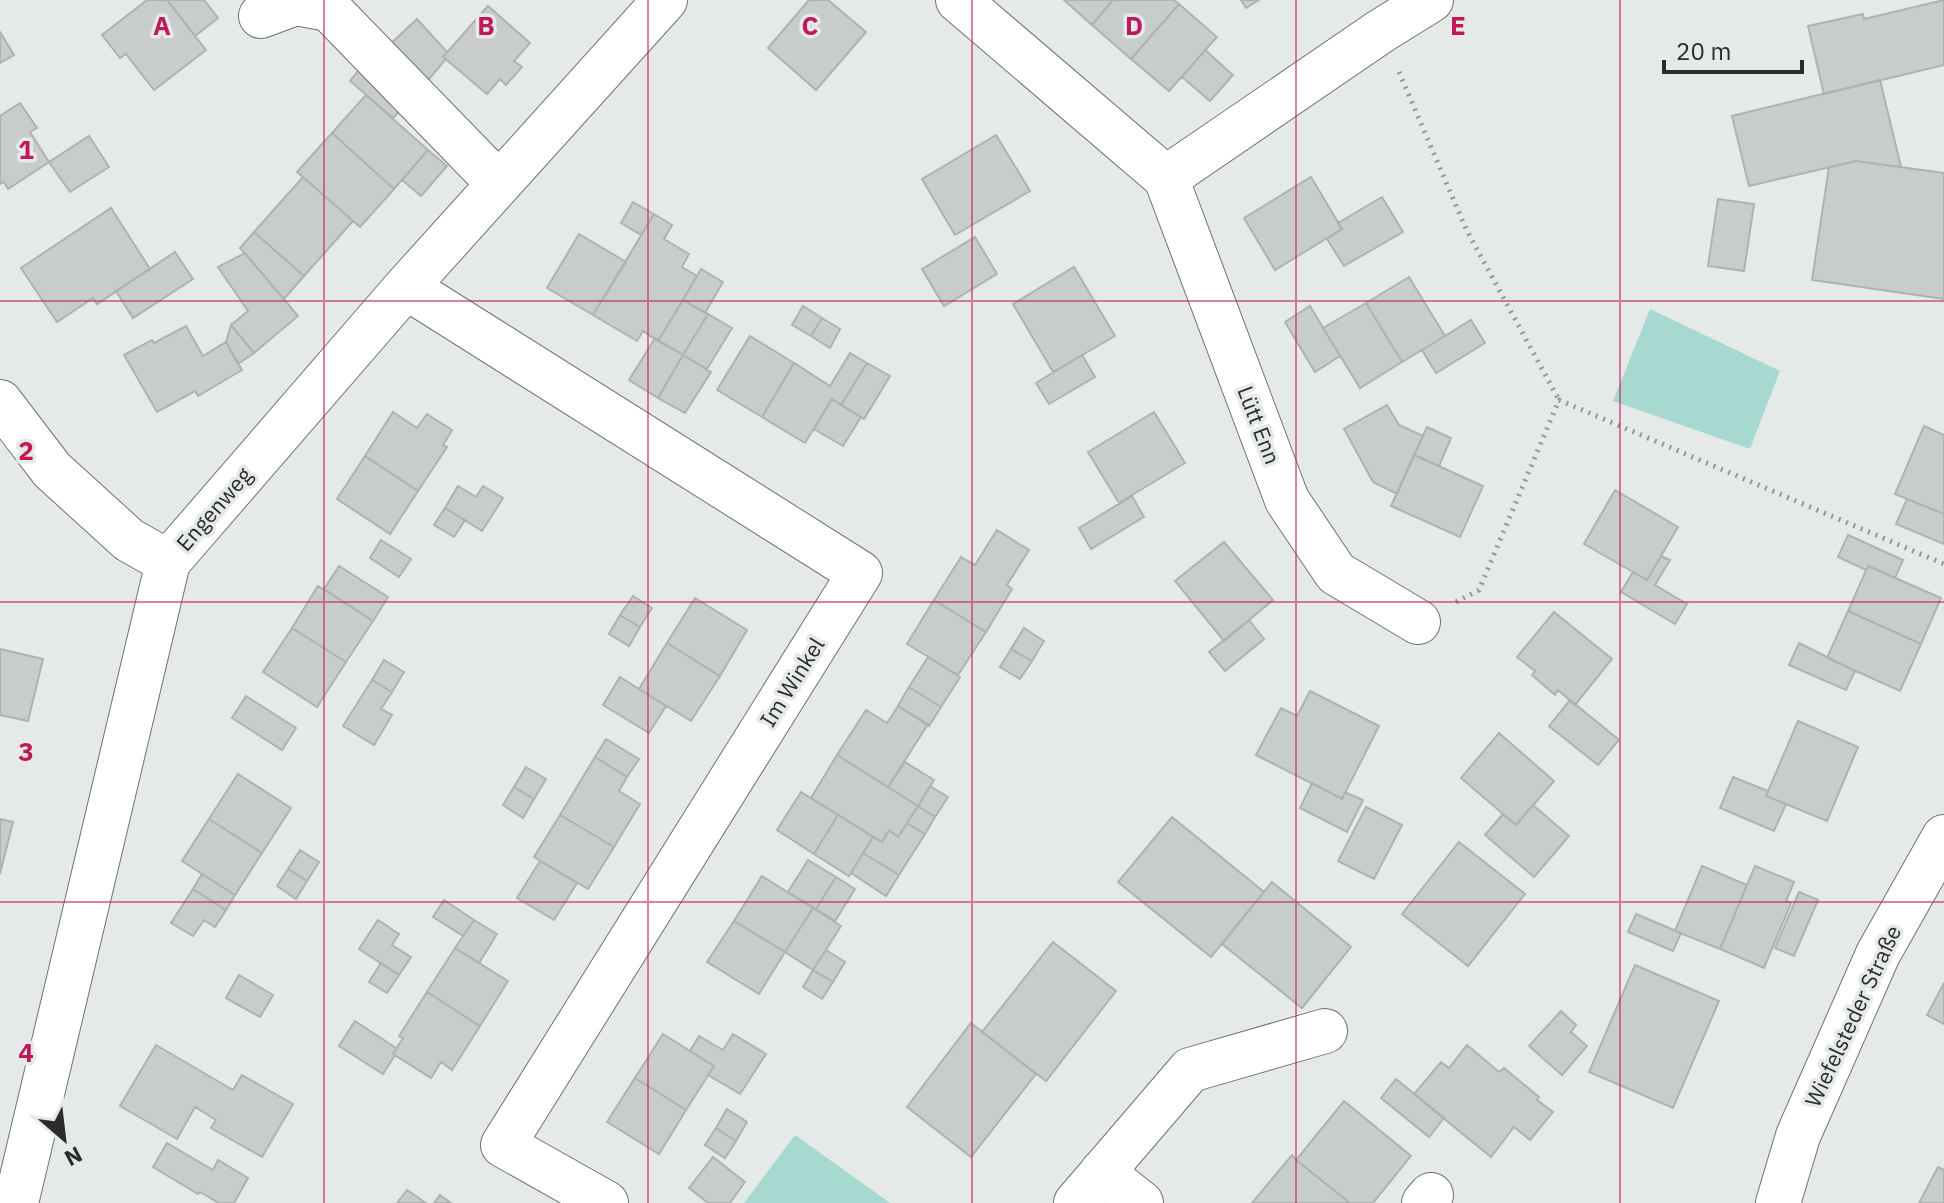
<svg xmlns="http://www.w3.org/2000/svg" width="1944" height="1203" font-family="'IBM Plex Sans',sans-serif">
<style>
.green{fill:#a7d9d0}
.building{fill:#c8cccb;stroke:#afb2b2;stroke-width:2}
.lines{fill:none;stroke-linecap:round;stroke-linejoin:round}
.minor-casing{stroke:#6f7272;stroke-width:46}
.major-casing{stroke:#6f7272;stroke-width:46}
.path{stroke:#949796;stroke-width:5;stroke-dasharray:2 6;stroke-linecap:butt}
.minor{stroke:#fff;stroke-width:44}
.major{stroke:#fff;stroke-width:44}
.grid{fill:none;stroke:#c2185b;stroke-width:2;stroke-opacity:0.55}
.labels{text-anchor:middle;stroke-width:7;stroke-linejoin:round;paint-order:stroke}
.street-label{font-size:22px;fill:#2a2c2b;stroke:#e5e9e8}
.grid-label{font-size:26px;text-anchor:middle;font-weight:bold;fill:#c2185b;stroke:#e5e9e8;stroke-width:7;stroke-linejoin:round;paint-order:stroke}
</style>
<rect width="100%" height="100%" fill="#e5e9e8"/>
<path class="green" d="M1650,309L1780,371L1750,449L1613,401Z
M795,1135L890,1203H744Z"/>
<path class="building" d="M147,0H167L206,50L154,90L126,54L120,58L102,35Z
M167,0H204L218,18L195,36Z
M809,0H828L866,32L816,90L768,48Z
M1064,0H1113L1092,25Z
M1113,0H1174L1179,4L1131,59L1092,25Z
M1241,0H1259L1246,8Z
M1944,0V65L1824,94L1808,26L1863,14L1864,19Z
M1179,4L1217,37L1169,91L1131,59Z
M488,6L530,43L514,61L522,67L506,85L500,79L487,94L443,57Z
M417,19L447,52L443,57L446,59L424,85L387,47Z
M0,32L14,55L0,63Z
M1205,50L1233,75L1210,101L1182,77Z
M365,63L408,102L393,118L350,81Z
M1880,80L1901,167L1856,161L1749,186L1732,116Z
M366,95L428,150L394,189L332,133Z
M20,103L37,128L30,132L49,162L8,189L4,182L0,184V116Z
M332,133L394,189L360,227L297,172Z
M996,135L1030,191L955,235L922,179Z
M89,136L109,167L70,192L49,162Z
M428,150L447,166L421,196L402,180Z
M1856,161L1944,173V299L1812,280L1829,167Z
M303,177L353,221L304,276L254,232Z
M1311,177L1342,229L1275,270L1244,218Z
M1382,197L1403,232L1344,266L1327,239L1342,229L1338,223Z
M1718,199L1754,204L1744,271L1708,266Z
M633,202L654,214L641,235L621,223Z
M111,208L150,269L97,304L93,298L57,322L21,268Z
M654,214L672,225L664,239L689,254L682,267L697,276L658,341L643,331L637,341L593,315Z
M254,232L304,276L284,299L240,248Z
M579,234L626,262L593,315L547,288Z
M975,237L997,274L944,306L922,269Z
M175,252L193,279L133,318L116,291Z
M245,253L298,316L254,353L231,325L248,311L218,267Z
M1074,267L1115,336L1053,372L1013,304Z
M701,269L723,282L705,313L683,300Z
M1409,277L1445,336L1402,362L1366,303Z
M683,300L708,314L683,355L658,341Z
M1366,303L1402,362L1360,388L1323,328Z
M803,306L822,318L811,336L792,325Z
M1310,306L1340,356L1315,372L1285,322Z
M708,314L732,328L707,369L683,355Z
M822,318L840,329L830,348L811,336Z
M1471,320L1485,343L1436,373L1422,350Z
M231,325L254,353L238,364L226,342Z
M186,326L203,356L226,342L242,370L198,396L195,391L157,412L124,355L152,340L154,343Z
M750,336L794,363L762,417L717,390Z
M655,338L683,355L658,398L629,380Z
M850,353L867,363L841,405L832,399L805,443L762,417L794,363L830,386Z
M683,355L711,372L685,413L658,398Z
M1082,355L1095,377L1049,404L1036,383Z
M867,363L890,376L864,419L841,405Z
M832,399L861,417L843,446L814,429Z
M1387,405L1399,425L1423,436L1397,494L1373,482L1344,429Z
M393,412L417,428L427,414L452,430L443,445L447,447L418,491L365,456Z
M1154,412L1185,463L1119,503L1088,452Z
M1924,426L1944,435V514L1895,494Z
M1427,427L1451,438L1439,466L1414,455Z
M1414,455L1483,486L1460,537L1391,506Z
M365,456L418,491L390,534L337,499Z
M458,486L476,497L483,486L503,498L482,531L445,508Z
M1615,490L1678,527L1647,580L1584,544Z
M1132,496L1144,517L1091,549L1079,528Z
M1907,499L1944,514V544L1896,524Z
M445,508L465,520L454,537L434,525Z
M997,530L1029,550L1007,585L1012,589L986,632L934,600L961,557L975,565Z
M1848,535L1903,560L1895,578L1868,566L1866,570L1838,557Z
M381,540L411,559L399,577L370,558Z
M1224,542L1273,600L1224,641L1175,581Z
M1661,556L1670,560L1655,585L1687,604L1675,624L1621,592L1633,572L1647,580Z
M339,566L388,597L373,621L324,589Z
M1868,566L1941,598L1921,644L1848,611Z
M318,586L373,621L346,662L292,628Z
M633,596L652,608L640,627L620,615Z
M695,598L747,630L720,676L667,643Z
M934,600L986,632L958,675L907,644Z
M1848,611L1921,644L1900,691L1827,658Z
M1554,612L1612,659L1575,705L1558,690L1555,695L1532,675L1535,671L1517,657Z
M620,615L640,627L629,646L609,634Z
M1249,620L1264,639L1225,671L1209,652Z
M292,628L346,662L317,707L263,672Z
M1024,628L1044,641L1032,661L1011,649Z
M667,643L720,676L691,721L639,689Z
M1799,643L1855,671L1846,690L1789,665Z
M0,649L43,659L28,721L0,715Z
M1011,649L1032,661L1020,679L1000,667Z
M928,657L960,677L941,707L909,687Z
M384,660L404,672L392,692L372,680Z
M620,677L666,706L649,733L603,705Z
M372,680L392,692L381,709L392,715L374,745L343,726Z
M909,687L941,707L929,726L898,706Z
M1310,691L1379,726L1342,799L1256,755L1281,708L1297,716Z
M246,696L296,728L282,750L232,718Z
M1570,700L1619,740L1598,765L1549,726Z
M898,706L928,724L888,787L837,755L866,710L887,723Z
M1798,721L1858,747L1827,821L1766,796Z
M1499,733L1554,781L1516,825L1461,778Z
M606,739L639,759L627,777L595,757Z
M837,755L918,806L898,837L889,830L882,842L811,798Z
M595,757L627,777L619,791L640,804L614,847L560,815Z
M905,762L934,780L918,806L888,787Z
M526,767L546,779L534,799L514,787Z
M238,774L291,808L262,853L209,819Z
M1733,777L1768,791L1766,796L1786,804L1774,831L1720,808Z
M1312,783L1342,799L1345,792L1363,800L1347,832L1300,808Z
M930,786L948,797L935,817L918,806Z
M514,787L534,799L523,818L503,805Z
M801,792L838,815L814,854L777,830Z
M1533,805L1569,836L1534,877L1485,835L1503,814L1516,825Z
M918,806L935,817L925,834L907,823Z
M1366,807L1402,825L1374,879L1338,861Z
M560,815L614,847L588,889L534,857Z
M838,815L873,837L849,876L814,854Z
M1172,817L1264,892L1211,957L1118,882Z
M0,819L13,822L0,874Z
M209,819L262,853L235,895L182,861Z
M907,823L925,834L899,875L863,853L873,837L882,842L889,830L898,837Z
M1459,842L1525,894L1468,966L1402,914Z
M300,850L319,862L307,881L288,869Z
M863,853L899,875L886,896L851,873Z
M808,860L836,877L816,909L788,892Z
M540,861L577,883L554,920L517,898Z
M1702,866L1747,885L1720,949L1675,931Z
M1755,866L1794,882L1786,901L1791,903L1764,968L1720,949Z
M288,869L307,881L296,899L277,886Z
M202,874L235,895L226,910L193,889Z
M762,876L813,908L785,952L734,921Z
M836,877L855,889L835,921L816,909Z
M1272,882L1351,947L1302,1008L1222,944Z
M193,889L226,910L215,927L204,920L193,936L171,923Z
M1799,892L1818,900L1794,956L1775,948Z
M444,900L474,920L463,936L433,917Z
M813,908L841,926L813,970L785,952Z
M1636,914L1681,933L1673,951L1628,932Z
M378,920L399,934L392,945L411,957L399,975L359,949Z
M474,920L497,934L479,963L455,948Z
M734,921L785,952L759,994L707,962Z
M1053,942L1116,991L1046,1081L982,1032Z
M455,948L508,981L480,1026L427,992Z
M826,950L845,962L833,982L813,970Z
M381,963L399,975L387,993L369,982Z
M1635,965L1719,1001L1673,1108L1589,1072Z
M813,970L833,982L822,999L803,987Z
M239,975L273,995L260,1017L226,998Z
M1944,983V1024L1927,1015Z
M427,992L480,1026L452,1070L441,1062L431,1078L393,1054L403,1038L399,1036Z
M1561,1011L1576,1025L1571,1032L1587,1046L1562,1075L1529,1046Z
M355,1021L396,1048L393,1054L395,1055L383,1074L339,1046Z
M971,1023L1036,1074L971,1157L907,1107Z
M663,1034L714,1066L686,1110L635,1078Z
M733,1034L766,1054L740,1094L708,1075L714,1066L690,1051L699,1036L723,1050Z
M156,1045L233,1090L242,1075L293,1104L262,1157L211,1128L216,1120L195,1107L177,1139L120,1106Z
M1467,1045L1499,1072L1504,1068L1539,1097L1537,1100L1553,1112L1530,1140L1514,1127L1491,1157L1414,1094L1441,1062L1449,1068Z
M635,1078L686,1110L659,1154L607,1122Z
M1396,1079L1444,1118L1429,1137L1381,1098Z
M1344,1101L1411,1156L1373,1203H1350L1296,1160Z
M727,1109L747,1122L736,1141L716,1128Z
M716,1128L736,1141L725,1158L705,1145Z
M167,1143L213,1170L218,1160L248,1178L234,1203H219L200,1192L198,1194L153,1167Z
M1292,1155L1296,1160L1350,1203H1252Z
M713,1157L745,1182L730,1203H708L689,1188Z
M1938,1167L1944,1170V1203H1919Z
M407,1190L426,1203H397Z
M440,1195L451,1203H434Z"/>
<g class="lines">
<g class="minor-casing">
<path id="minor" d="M958,0L1166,178L1287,500L1336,573L1418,622
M261,16L296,3L329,9L499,184
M1166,178L1381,31L1431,0
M406,287L860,573L503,1145L606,1203
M0,402L52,470L129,540L168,562
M1102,1172L1141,1203
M16,1203L168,562L406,287L665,0
M1076,1203L1190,1070L1325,1031
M1424,1203L1431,1195"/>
</g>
<g class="major-casing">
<path id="major" d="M1778,1203L1798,1136L1878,954L1944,837"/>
</g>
<path class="path" d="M1399,72L1466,229L1559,400
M1456,602L1479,590L1559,400L1944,564"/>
<use href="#minor" class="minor"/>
<use href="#major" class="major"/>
</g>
<path class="grid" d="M324,0V1203M648,0V1203M972,0V1203M1296,0V1203M1620,0V1203M0,301H1944M0,602H1944M0,902H1944"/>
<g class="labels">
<g class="street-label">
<text transform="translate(1259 425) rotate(69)" y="8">Lütt Enn</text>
<text transform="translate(214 509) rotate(-49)" y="8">Engenweg</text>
<text transform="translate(792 682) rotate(-58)" y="8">Im Winkel</text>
<text transform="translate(1853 1016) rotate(-65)" y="8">Wiefelsteder Straße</text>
</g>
</g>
<g class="grid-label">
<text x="162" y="35">A</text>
<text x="486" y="35">B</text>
<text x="810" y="35">C</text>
<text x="1134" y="35">D</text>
<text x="1458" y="35">E</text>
<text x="26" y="159">1</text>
<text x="26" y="460">2</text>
<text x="26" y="761">3</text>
<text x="26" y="1062">4</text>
</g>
<g transform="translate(64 1139) rotate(152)" stroke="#e5e9e8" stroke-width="6" paint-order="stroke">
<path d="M0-6L14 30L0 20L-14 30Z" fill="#2a2c2b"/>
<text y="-12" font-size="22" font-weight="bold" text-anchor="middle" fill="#2a2c2b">N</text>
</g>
<path d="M1664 60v12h138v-12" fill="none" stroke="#2a2c2b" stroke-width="4"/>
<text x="1676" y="60" font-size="24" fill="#2a2c2b" stroke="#e5e9e8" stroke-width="6" paint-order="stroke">20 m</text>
</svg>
